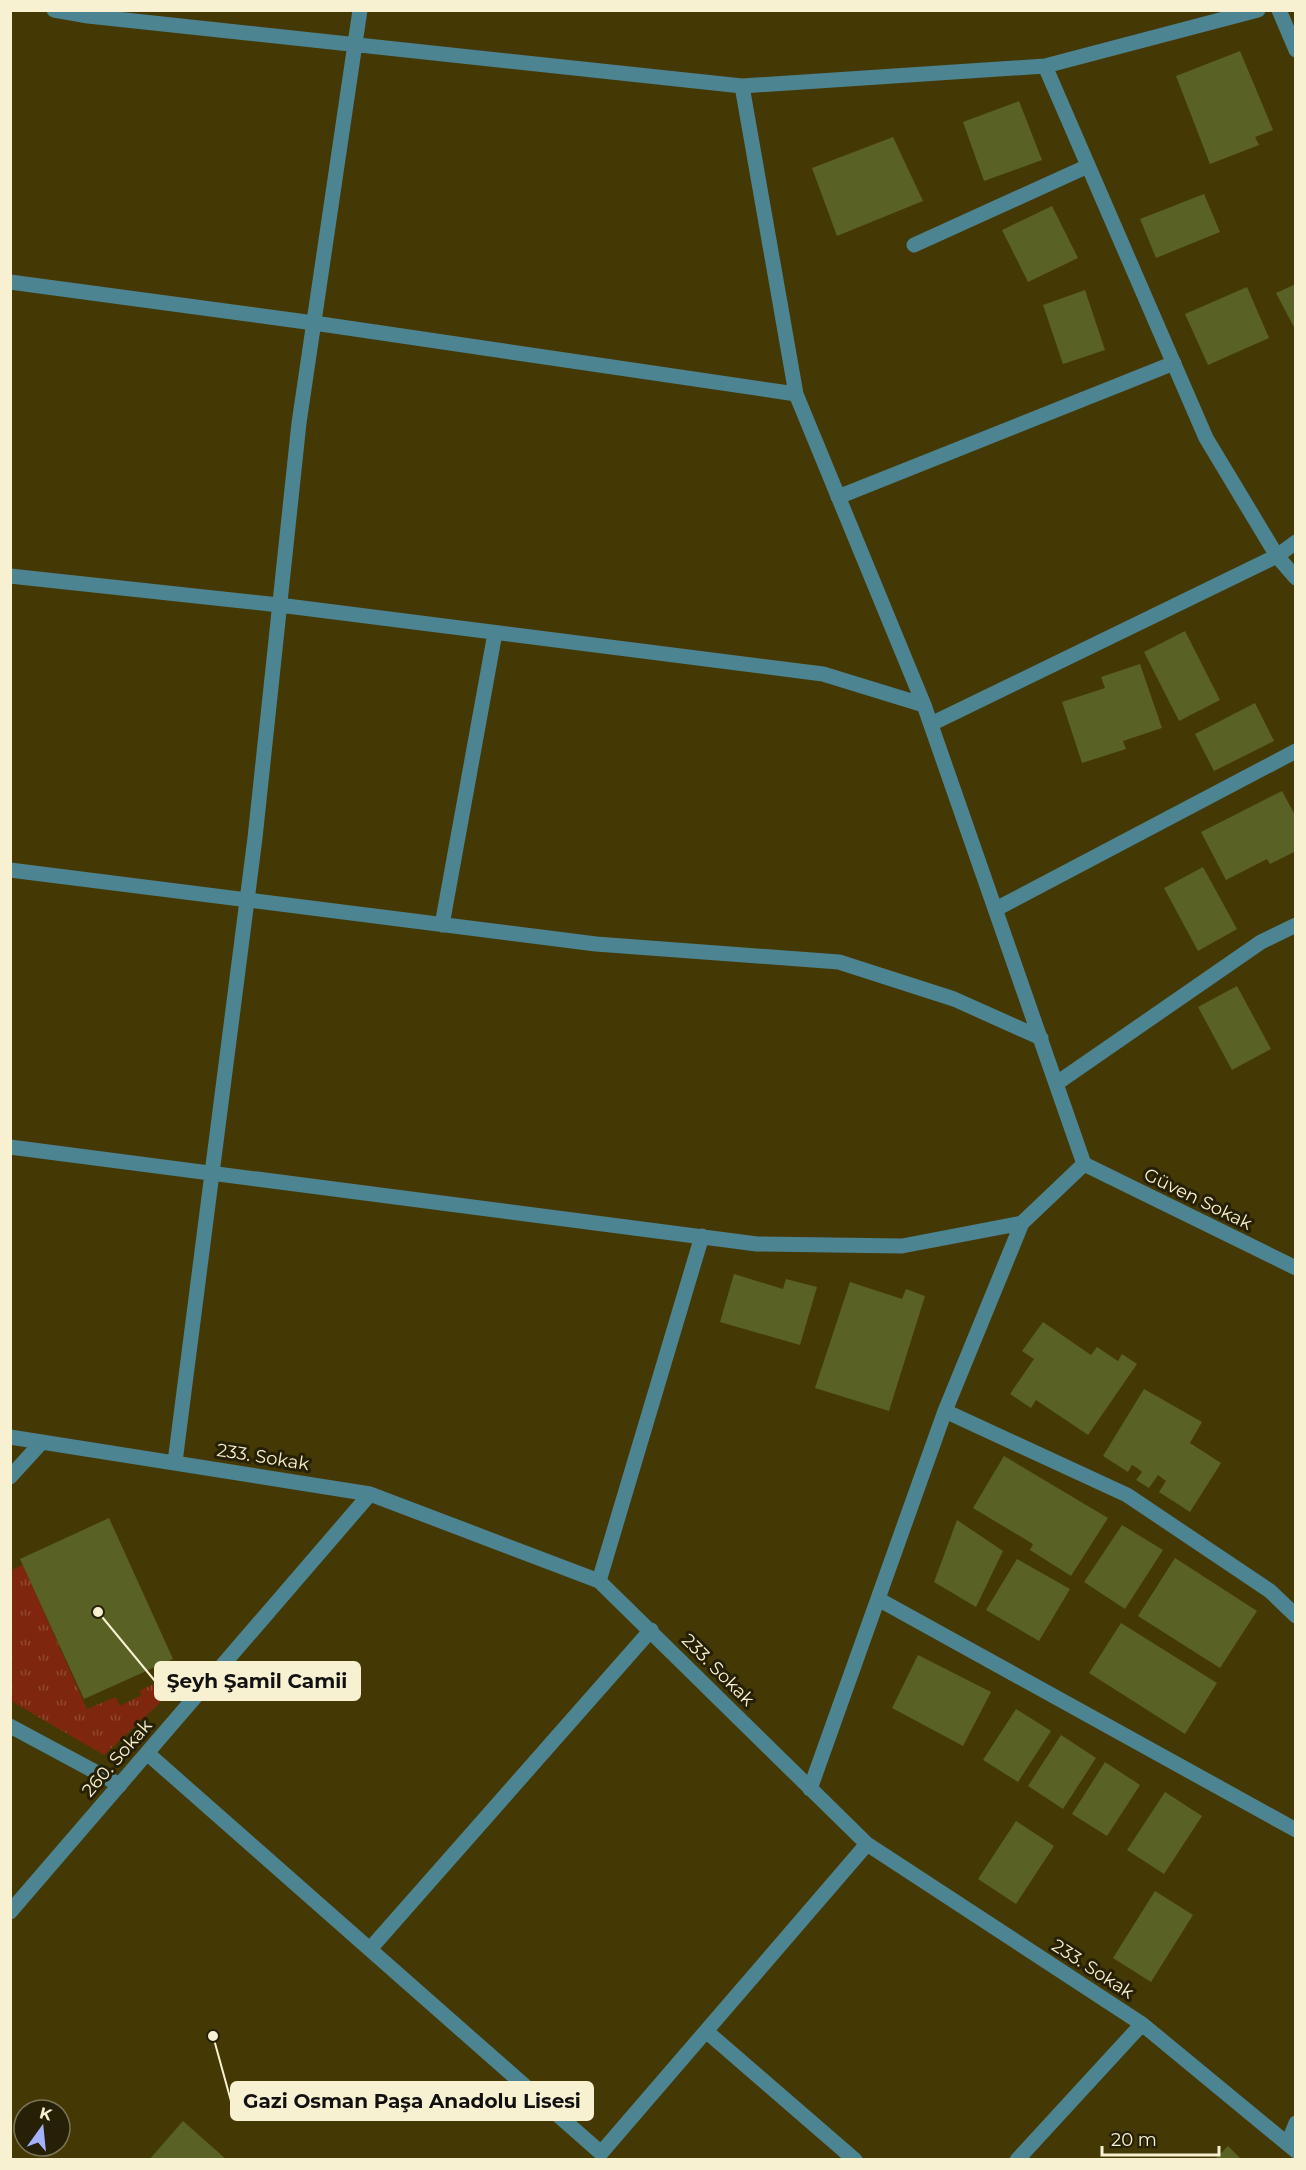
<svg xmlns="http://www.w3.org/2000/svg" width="1306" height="2170" font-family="Montserrat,sans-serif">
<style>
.grass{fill:url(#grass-tufts)}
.building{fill:#596125}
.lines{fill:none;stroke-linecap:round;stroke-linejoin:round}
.minor{stroke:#4c8492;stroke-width:15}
.labels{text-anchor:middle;stroke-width:6;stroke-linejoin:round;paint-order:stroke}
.street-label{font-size:18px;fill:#f8f1d1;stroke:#262006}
.leader{fill:none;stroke:#f8f1d1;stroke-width:2}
.callout-dot{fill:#f8f1d1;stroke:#262006;stroke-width:2}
.callout{fill:#f8f1d1;stroke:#f8f1d1;stroke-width:2}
.callout-label{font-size:20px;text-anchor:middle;font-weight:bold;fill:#111}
</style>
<defs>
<pattern id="grass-tufts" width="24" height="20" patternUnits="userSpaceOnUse" patternTransform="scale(1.5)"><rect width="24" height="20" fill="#7e270e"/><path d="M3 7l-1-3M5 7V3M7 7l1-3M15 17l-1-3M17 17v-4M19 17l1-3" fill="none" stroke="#914730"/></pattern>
</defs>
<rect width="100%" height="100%" fill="#443905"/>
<path class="grass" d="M23,1565L87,1709L116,1697L120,1706L142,1695L139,1691L176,1674L181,1683L104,1755L11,1701V1570Z"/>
<path class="building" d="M1240,51L1273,130L1255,137L1259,145L1210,164L1176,76Z
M1019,101L1042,160L984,181L963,122Z
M893,137L923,201L837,236L812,168Z
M1204,194L1220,232L1156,258L1140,219Z
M1052,206L1078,258L1028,282L1002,230Z
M1296,284V331L1276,293Z
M1247,287L1269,338L1208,365L1185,314Z
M1085,290L1105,350L1063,364L1043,305Z
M1185,631L1220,700L1179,721L1144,652Z
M1140,664L1162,728L1123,741L1126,749L1082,763L1062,702L1105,688L1101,677Z
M1255,703L1274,741L1214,771L1195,734Z
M1282,791L1296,817V851L1270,864L1267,859L1226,880L1201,832Z
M1203,867L1237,929L1198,951L1164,888Z
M1237,986L1271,1049L1232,1070L1198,1007Z
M734,1274L783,1289L786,1279L817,1287L800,1345L720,1322Z
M850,1282L902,1299L906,1289L925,1296L889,1411L815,1388Z
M1043,1322L1091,1355L1097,1347L1118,1361L1122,1354L1137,1364L1088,1435L1036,1400L1031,1408L1010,1394L1034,1359L1022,1351Z
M1144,1389L1202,1422L1190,1443L1221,1463L1190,1512L1159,1492L1166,1481L1158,1475L1149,1488L1136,1480L1142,1472L1137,1468L1132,1465L1128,1472L1103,1456Z
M1004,1456L1108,1518L1071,1576L1030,1550L1033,1544L973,1508Z
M109,1518L173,1659L84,1699L20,1559Z
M957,1520L1003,1551L976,1607L934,1582Z
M1122,1525L1163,1550L1125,1609L1084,1582Z
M1175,1558L1257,1611L1220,1668L1138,1616Z
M1017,1559L1070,1589L1039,1641L986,1610Z
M1121,1623L1217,1683L1185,1734L1089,1673Z
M918,1655L991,1692L963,1746L892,1708Z
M1016,1709L1051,1731L1018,1782L983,1760Z
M1061,1735L1096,1758L1063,1809L1028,1786Z
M1105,1762L1140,1785L1107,1836L1072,1814Z
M1165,1792L1202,1816L1164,1874L1127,1850Z
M1016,1821L1054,1846L1016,1904L978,1879Z
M1155,1891L1193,1915L1151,1982L1113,1958Z
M183,2121L227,2160H149Z
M1228,2146L1242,2160H1214Z"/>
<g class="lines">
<path class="minor" d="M54,10L88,16L742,86L1045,66L1258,10
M1279,10L1296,50
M742,86L796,394L924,705
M914,245L1088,166
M10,282L314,323L796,394
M838,497L1174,363
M1296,542L1277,556L1296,578
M10,576L279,605L823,674L924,705L1084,1164
M931,724L1277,556L1206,438L1045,66
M10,870L596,944L839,962L954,999L1041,1038
M996,909L1296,751
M442,925L495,633
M1057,1083L1261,942L1296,925
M10,1147L757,1244L902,1246L1022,1223L1084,1164
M1084,1164L1296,1268
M945,1411L1127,1495L1270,1591L1296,1616
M10,1437L370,1494L599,1581L867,1844L1142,2024L1296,2151
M175,1462L255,838L299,423L360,10
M10,1477L42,1442
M599,1581L702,1236
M878,1599L1296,1830
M10,1726L120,1785
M147,1753L601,2153L867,1844
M810,1789L945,1411L1022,1223
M10,1912L370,1494
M370,1949L651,1630
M706,2031L855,2160
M1288,2143L1296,2123
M1017,2160L1142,2024"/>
</g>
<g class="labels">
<g class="street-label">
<text transform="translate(1198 1199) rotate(26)" y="6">Güven Sokak</text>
<text transform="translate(263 1457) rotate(9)" y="6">233. Sokak</text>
<text transform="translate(718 1670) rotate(45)" y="6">233. Sokak</text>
<text transform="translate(117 1758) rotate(-49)" y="6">260. Sokak</text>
<text transform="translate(1093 1969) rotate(33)" y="6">233. Sokak</text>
</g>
</g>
<path class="leader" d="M98 1612L155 1681M213 2036L231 2101"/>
<g class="callout-dot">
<circle cx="98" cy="1612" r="6"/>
<circle cx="213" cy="2036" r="6"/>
</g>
<g class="callout">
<rect x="155" y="1662" width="205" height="38" rx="6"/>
<rect x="231" y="2082" width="362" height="38" rx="6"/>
</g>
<g class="callout-label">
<text x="257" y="1688">Şeyh Şamil Camii</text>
<text x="412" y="2108">Gazi Osman Paşa Anadolu Lisesi</text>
</g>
<rect width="1306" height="2170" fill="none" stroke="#f8f1d1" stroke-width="24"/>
<g transform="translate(42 2128) rotate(15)"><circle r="28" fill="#262006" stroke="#7a7457" stroke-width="1.5"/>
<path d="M0-4.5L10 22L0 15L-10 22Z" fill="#a4b1fc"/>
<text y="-9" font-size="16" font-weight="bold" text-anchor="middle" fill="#f8f1d1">K</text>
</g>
<path d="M1102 2146v9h117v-9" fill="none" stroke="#f8f1d1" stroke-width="3"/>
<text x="1111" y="2146" font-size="18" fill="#f8f1d1" stroke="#262006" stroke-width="4.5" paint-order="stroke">20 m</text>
</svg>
